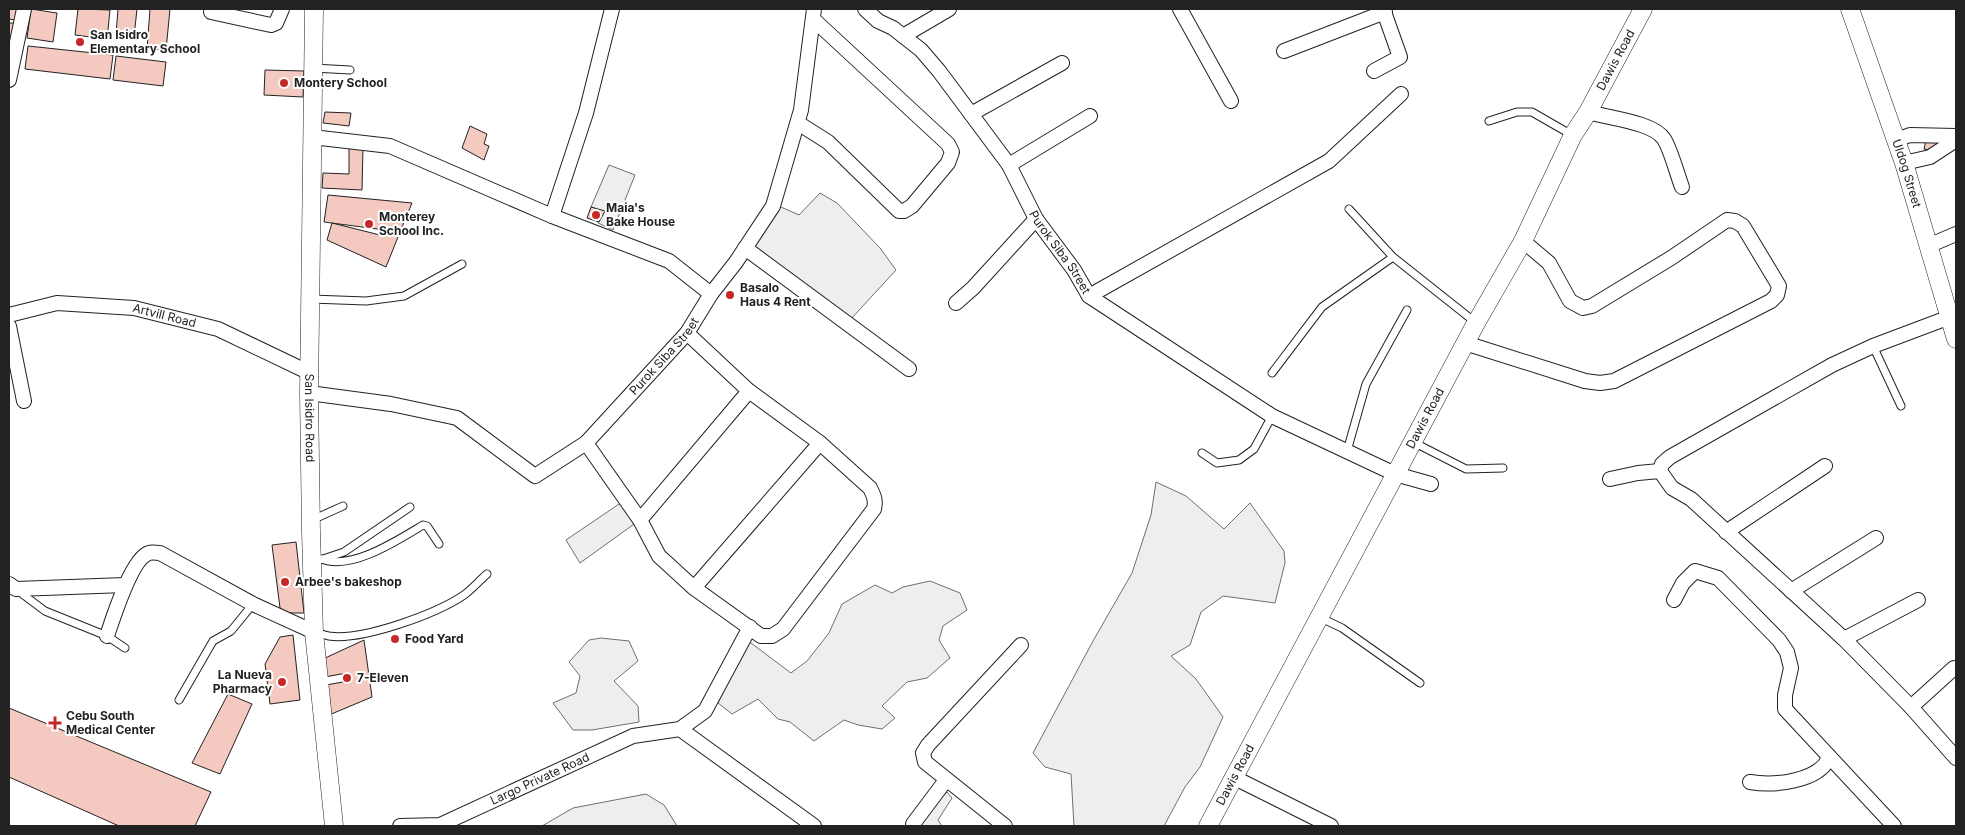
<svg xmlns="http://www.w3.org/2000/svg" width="1965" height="835" font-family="Inter,sans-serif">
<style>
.green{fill:#eee;stroke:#6f6f6f}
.building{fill:#f3c9c0;stroke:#222}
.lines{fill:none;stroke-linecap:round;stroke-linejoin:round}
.service-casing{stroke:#222;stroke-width:9}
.minor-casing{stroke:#222;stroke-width:16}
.tertiary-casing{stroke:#222;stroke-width:19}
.service{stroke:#fff;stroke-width:7}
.minor{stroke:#fff;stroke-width:14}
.tertiary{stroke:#fff;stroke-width:18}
.poi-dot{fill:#c62828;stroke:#fff;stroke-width:2}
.labels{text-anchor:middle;stroke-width:4;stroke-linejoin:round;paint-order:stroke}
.poi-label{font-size:12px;font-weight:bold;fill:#222;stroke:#fff;text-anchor:start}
.street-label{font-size:12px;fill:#222;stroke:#fff}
</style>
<rect width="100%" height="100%" fill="#fff"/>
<path class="green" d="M609,165L635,175L613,230L598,223L604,212L591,207Z
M820,193L837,203L880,248L896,270L850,320L749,247L774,204L799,215Z
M1156,482L1186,496L1224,529L1250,503L1284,551L1285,563L1275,603L1223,596L1201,612L1190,645L1171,656L1196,679L1223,717L1200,767L1185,787L1164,826H1074L1071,774L1045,767L1033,753L1093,641L1132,573L1151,515Z
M622,502L637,522L580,563L566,540Z
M930,581L960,593L967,610L943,626L939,640L950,658L927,678L907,682L882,706L895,718L882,729L858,725L844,720L814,741L790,722L778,719L758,699L732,714L718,703L747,640L791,673L807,661L829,633L842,604L875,585L892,593L903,587Z
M601,638L629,641L638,661L614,681L638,706L639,722L592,730H573L553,703L576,693L580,676L569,662L589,640Z
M947,792L952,798L938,820L942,826H916L913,824Z
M646,794L664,805L677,826H542L573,808Z"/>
<path class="building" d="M9,9H17L15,20L9,19Z
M31,9L57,13L53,42L27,38Z
M78,9L110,10L107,39L75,35Z
M118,9H137L134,37L116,35Z
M150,9H170L166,50L147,49Z
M9,23H14L11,45L9,44Z
M28,46L113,55L110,79L25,69Z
M116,56L166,62L163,86L113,80Z
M265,70L304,71L303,97L264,95Z
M325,112L351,113L349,126L323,123Z
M470,126L487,134L484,144L489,146L484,160L462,148Z
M1926,140L1937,143L1935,151L1924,149Z
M363,147L362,190L322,188L323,173L349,174V148Z
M328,195L412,203L400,232L324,222Z
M591,207L605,211L599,222L587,218Z
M332,223L384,236L390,230L400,232L386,267L327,240Z
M296,542L304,613H288L280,608L272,545Z
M293,635L300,700L270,704L265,664L280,637Z
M364,640L372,697L329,715L323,659Z
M228,694L252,704L220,774L192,763Z
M9,708L211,792L195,826H119L9,777Z"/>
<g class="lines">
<g class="service-casing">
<path id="service" d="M313,68L350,70
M1489,121L1517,112H1532L1572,135
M1349,209L1393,257L1475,322
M311,299L366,301L404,296L462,264
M1873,346L1901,406
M1272,373L1322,307L1393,257
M1413,442L1466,469L1503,468
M1347,451L1366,384L1407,310
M1202,453L1217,463L1239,460L1254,449L1272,416
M312,520L343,506
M322,559C351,571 398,540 423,525L427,526L439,544
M320,560L344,552L410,507
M17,590L45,611L107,636L125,648
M1321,618L1342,628L1420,683
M314,632C319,633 324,635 329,636C362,641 436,614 464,595C472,589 479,581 487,574
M320,682L342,678
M179,700L213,641L231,631L253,604"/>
</g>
<g class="minor-casing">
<g id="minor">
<path id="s1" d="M865,9L878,21L893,28L921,50L939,71L1009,165L1036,219L1074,270L1089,296L1272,416L1395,474L1431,484"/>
<path d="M1180,9L1231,101"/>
<path d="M211,12L271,25L276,23L282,9"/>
<path d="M903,36L949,9"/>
<path d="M1284,51L1385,12"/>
<path d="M1374,71L1400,57L1383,9"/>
<path d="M9,80L24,9"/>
<path d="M1588,112C1608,118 1653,122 1664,139C1671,150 1677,174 1682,187"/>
<path d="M971,114L1062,63"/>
<path d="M798,123L828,142L899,211H904L912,206L948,163L952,152L948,144L813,19"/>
<path d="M312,137L390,146L552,216L669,261L711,294"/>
<path d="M1896,140L1910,135L1956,136"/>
<path d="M1904,163L1930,157L1956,140"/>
<path d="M1009,165L1090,116"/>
<path d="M552,216L586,113L612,9"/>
<path d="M1928,246L1956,234"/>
<path d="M745,248L909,369"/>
<path d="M1089,296L1329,161L1401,94"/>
<path d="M956,303L973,288L1036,219"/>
<path id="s2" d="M9,315L57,303L134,308L218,329L310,373"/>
<path d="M9,326L24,401"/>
<path d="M1465,343L1585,381L1600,383L1614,381L1771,301L1777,295L1779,286L1743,226L1735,221L1727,220L1671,258L1592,306L1583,308L1570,301L1549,263L1523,241"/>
<path id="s3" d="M309,393L391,404L457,418L535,476L586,443L687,333L711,294L736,262L773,206L801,110L814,9"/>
<path d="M586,443L640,520L659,556L694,588L761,636H772L783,629L874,509C876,500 874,496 870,488L820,443L749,391L687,333"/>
<path d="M1660,471L1672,488L1691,499L1844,639L1911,707L1956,758"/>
<path d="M1660,471L1662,464L1670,457L1832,365L1873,346L1950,317"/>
<path d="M1610,479L1638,473L1660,471"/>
<path d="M640,520L749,391"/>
<path d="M1726,532L1825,466"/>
<path d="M9,584L16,589L125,585"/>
<path d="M694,588L820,443"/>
<path d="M1791,591L1876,538"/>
<path d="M1674,600L1683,583L1695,571L1718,578L1779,640L1787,652L1791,668L1785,695V709L1894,826"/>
<path d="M107,636C113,618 132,558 149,553C152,552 157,553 160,553L253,604L314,632"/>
<path d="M1844,639L1918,600"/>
<path d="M1911,707L1954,668"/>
<path d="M680,729L814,826"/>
<path d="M1235,778L1331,826"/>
<path d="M1750,782C1773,786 1818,782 1829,758"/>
<path d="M913,824L946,780"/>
<path id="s4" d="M400,826L440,825L633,736L680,729L705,711L750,627"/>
<path d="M1005,826L925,762L923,753L928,745L1021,645"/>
</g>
</g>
<g class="tertiary-casing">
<g id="tertiary">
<path id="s5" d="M314,9L309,393L311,532L314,632L334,826"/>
<path id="s6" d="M1850,9L1904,163L1956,339"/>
<path id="s7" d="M1208,826L1476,323L1523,241L1573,135L1588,112L1643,9"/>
</g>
</g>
<use href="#service" class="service"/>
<use href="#minor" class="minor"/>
<use href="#tertiary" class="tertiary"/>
</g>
<g class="poi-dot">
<circle cx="80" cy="42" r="5"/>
<circle cx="284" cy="83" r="5"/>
<circle cx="596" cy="215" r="5"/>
<circle cx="369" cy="224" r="5"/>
<circle cx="730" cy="295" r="5"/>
<circle cx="285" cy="582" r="5"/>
<circle cx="395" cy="639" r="5"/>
<circle cx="347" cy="678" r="5"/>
<circle cx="282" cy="682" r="5"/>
<path d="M52.5 715.5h5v5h5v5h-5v5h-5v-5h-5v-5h5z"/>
</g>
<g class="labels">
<g class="poi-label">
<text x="90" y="39">San Isidro<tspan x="90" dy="14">Elementary School</tspan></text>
<text x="294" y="87">Montery School</text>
<text x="606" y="212">Maia's<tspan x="606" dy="14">Bake House</tspan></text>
<text x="379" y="221">Monterey<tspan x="379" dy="14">School Inc.</tspan></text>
<text x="740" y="292">Basalo<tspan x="740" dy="14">Haus 4 Rent</tspan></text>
<text x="295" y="586">Arbee's bakeshop</text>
<text x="405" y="643">Food Yard</text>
<text x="272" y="679" text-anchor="end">La Nueva<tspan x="272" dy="14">Pharmacy</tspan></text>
<text x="357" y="682">7-Eleven</text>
<text x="66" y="720">Cebu South<tspan x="66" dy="14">Medical Center</tspan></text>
</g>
<g class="street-label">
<text dy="4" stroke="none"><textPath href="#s7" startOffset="868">Dawis Road</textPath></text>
<text dy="4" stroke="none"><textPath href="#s6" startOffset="174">Uldog Street</textPath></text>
<text dy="4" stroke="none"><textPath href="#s1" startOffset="316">Purok Siba Street</textPath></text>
<text dy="4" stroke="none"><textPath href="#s2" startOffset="158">Artvill Road</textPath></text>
<text dy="4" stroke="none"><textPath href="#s3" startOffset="425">Purok Siba Street</textPath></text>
<text dy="4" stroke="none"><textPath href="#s7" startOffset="462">Dawis Road</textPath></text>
<text dy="4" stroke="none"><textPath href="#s5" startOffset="409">San Isidro Road</textPath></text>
<text dy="4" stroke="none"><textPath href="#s7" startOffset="58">Dawis Road</textPath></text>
<text dy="4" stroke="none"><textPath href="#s4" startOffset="150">Largo Private Road</textPath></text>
</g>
</g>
<rect width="1965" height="835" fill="none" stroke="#222222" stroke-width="20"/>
</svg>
